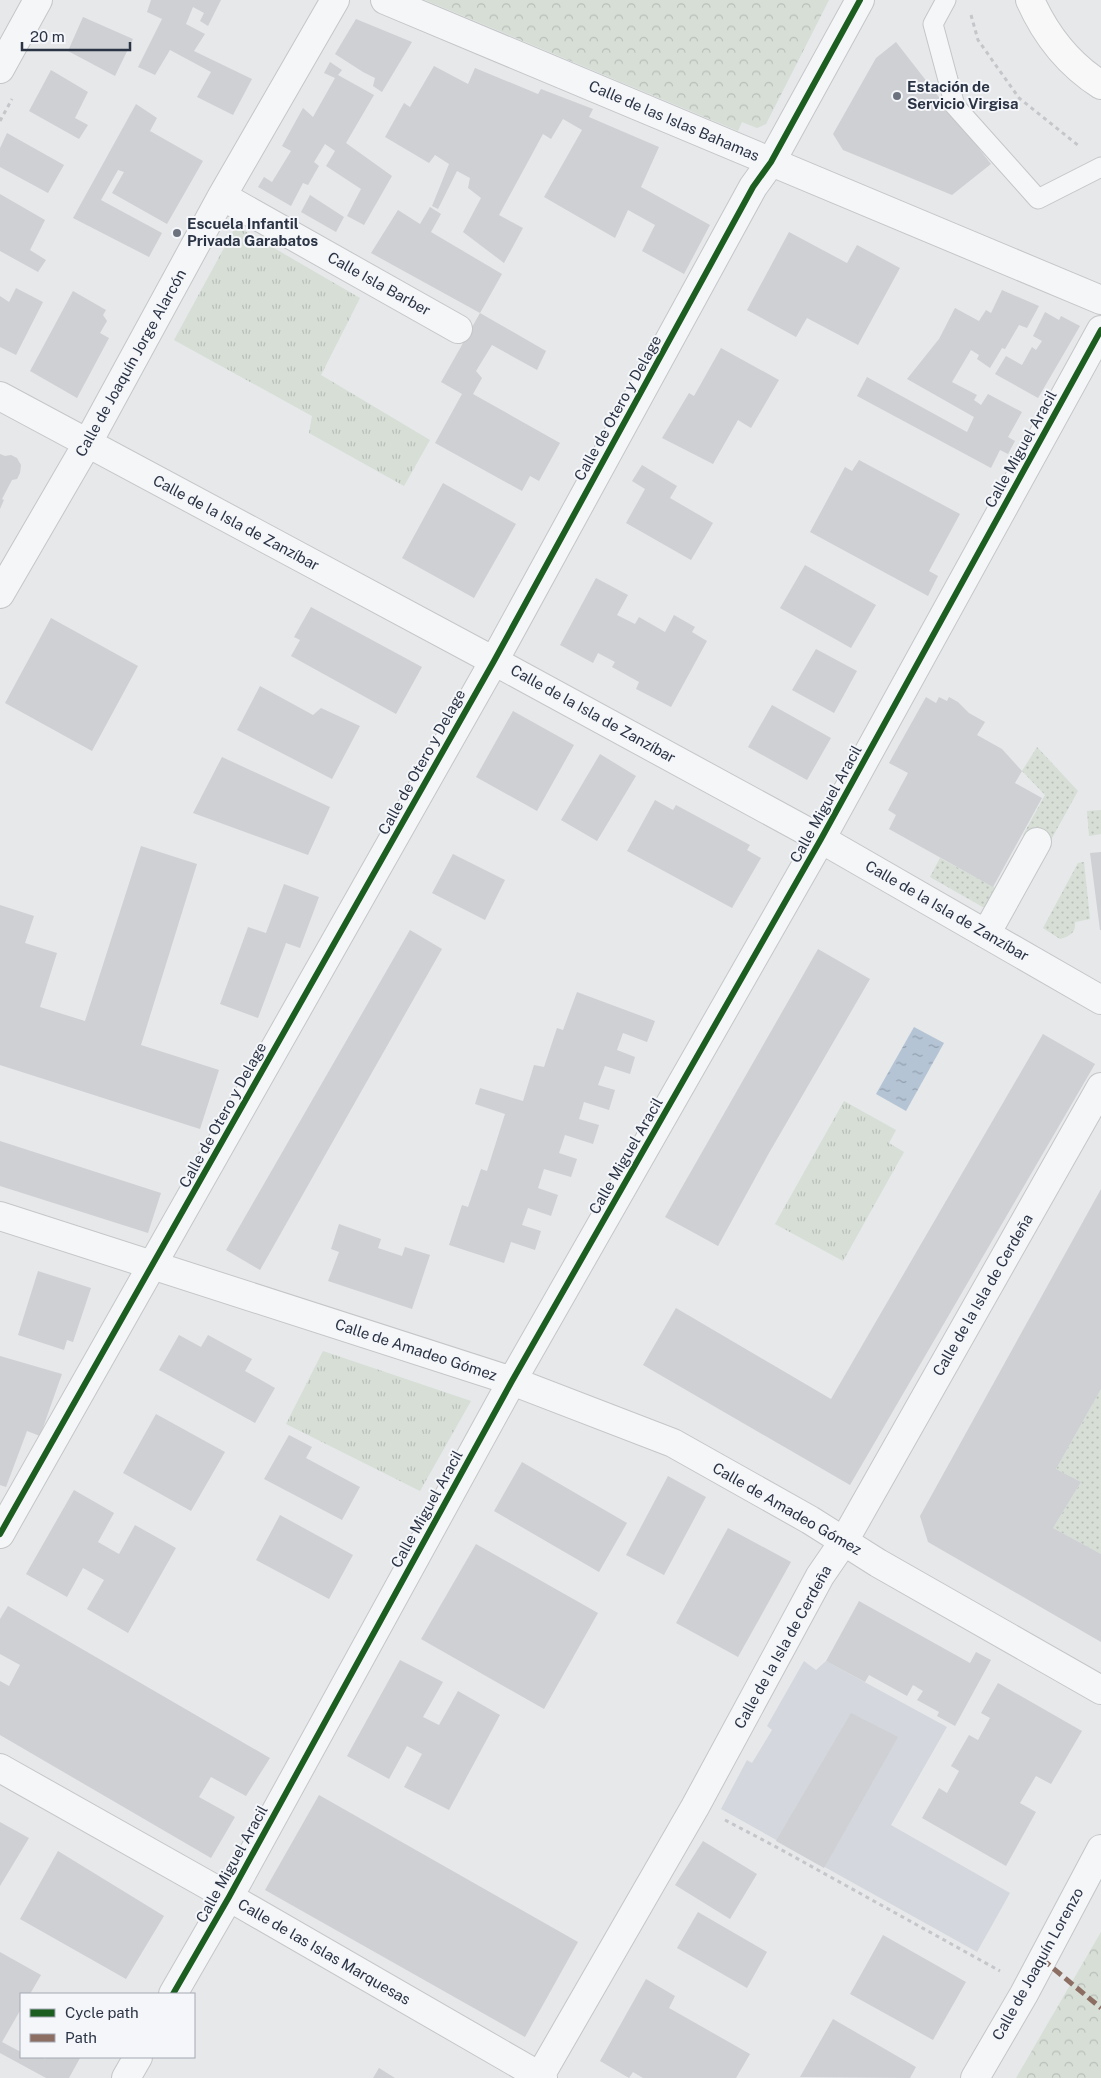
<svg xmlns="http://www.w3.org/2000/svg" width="1101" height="2078" font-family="'Public Sans',sans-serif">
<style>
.built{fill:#d4d7dd}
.grass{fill:url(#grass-tufts)}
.park{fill:url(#park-crowns)}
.garden{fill:url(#garden-dots)}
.water{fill:url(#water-ripples)}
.building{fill:#ced0d3}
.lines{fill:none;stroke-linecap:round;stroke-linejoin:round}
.lane-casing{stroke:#c4c6c8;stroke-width:21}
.street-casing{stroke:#c4c6c8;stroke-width:30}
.secondary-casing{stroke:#c4c6c8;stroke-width:30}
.path{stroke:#c5c6ca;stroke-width:3;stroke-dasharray:4 4;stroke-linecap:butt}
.lane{stroke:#f5f6f7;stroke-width:19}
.street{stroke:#f5f6f7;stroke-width:28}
.secondary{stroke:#f8f8f8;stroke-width:28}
.quiet{stroke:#8d6e63;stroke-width:5;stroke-dasharray:10 5;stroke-linecap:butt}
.cycleway-casing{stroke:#f4f6f9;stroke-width:9}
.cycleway{stroke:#1b5e20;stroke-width:6}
.poi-dot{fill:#6c737f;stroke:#f4f6f9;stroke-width:2}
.labels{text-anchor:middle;stroke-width:4;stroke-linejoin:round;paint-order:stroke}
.poi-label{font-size:15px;font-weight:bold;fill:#2b3445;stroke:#f4f6f9;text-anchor:start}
.street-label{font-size:15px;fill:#2b3445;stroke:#f4f6f9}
</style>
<defs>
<pattern id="grass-tufts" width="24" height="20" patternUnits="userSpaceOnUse" patternTransform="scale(1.25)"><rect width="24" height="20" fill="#d6ded6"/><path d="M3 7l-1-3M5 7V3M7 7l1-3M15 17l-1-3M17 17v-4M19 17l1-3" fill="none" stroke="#b8bfb9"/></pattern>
<pattern id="park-crowns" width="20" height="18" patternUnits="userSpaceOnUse" patternTransform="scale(1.25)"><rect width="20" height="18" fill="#d6ded6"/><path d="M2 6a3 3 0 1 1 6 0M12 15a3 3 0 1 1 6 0" fill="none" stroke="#b8bfb9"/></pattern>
<pattern id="garden-dots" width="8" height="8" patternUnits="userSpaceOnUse" patternTransform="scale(1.25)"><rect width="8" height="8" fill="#d6ded6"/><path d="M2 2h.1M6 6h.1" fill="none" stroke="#b8bfb9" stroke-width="1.8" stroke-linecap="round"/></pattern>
<pattern id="water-ripples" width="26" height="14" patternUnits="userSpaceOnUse" patternTransform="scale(1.25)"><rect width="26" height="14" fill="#b4c4d5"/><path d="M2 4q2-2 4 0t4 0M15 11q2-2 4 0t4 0" fill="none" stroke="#93a0af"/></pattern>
</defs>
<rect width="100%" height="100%" fill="#e6e8ea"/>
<path class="built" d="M804,1661L816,1670L826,1661L947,1727L891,1825L1010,1893L977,1952L721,1809L747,1760L752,1763L772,1730L767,1726Z"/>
<path class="grass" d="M236,226L360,298L321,375L430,440L404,486L309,433L312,416L174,340Z
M844,1101L896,1130L889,1143L904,1152L843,1261L775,1224Z
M323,1351L471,1401L420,1491L286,1424Z"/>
<path class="park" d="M425,0H829L766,124L757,128L742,122L738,131Z
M1101,1932V2078H1016Z"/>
<path class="garden" d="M1037,747L1078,791L1047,847L1023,835L1045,795L1022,771Z
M1101,810V834L1089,836L1087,811Z
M940,858L999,890L988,910L930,877Z
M1084,862L1090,919L1075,922C1076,933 1070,936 1060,939L1043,928L1078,863Z
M1101,1389V1554L1053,1528L1081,1482L1056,1469Z"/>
<path class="water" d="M914,1027L944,1043L906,1111L876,1094Z"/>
<path class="building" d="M151,0H221L208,26L200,21L204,13L193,7L186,24L205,34L194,51L252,79L233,115L197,97L211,72L170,50L155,75L138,67L162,19L147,12Z
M83,17L133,39L115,76L68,51Z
M356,19L412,42L382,92L373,86L375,78L363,72L335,54Z
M896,42L991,164L952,195L843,150L833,134L876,58Z
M330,62L342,70L338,75L374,95L346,143L392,176L364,225L347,216L361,189L326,166L335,151L325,144L314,162L319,166L308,185L303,183L291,206L258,187L264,177L272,182L291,151L282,146L303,108L313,117L335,78L324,73Z
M434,66L468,84L475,68L538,94L541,89L593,109L589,117L659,147L641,187L710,225L684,274L642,251L655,225L628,210L615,238L544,197L582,130L563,119L551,139L543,134L499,215L523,228L504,263L463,232L481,198L468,188L470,178L457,171L438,209L432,206L449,164L435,155L429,163L385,137L404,103L410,107Z
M51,70L88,92L75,118L88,125L79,139L29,111Z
M136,104L157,118L150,131L203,161L167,224L112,193L124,172L118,170L101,200L162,233L149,257L73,218Z
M7,133L64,165L48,193L0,167V148Z
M0,194L45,220L30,250L46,260L38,272L0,251Z
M310,195L344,217L336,232L301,212Z
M430,207L441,214L431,232L502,274L480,313L371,253L398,210L420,224Z
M789,232L847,263L857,245L900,268L858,345L807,318L796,337L747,310Z
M16,288L43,302L16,355L0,347V296L9,302Z
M1002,290L1039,306L1027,328L1019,325L1005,349L1002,348L990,368L977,359L979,355L971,350L952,382L977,395L974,400L981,405L988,394L1022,412L1008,437L1015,441L1008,454L1000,450L991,468L857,396L867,377L967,432L974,417L907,379L939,339L955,308L979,321L986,310L991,313Z
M73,291L106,310L103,315L107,321L100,333L109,338L77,398L30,371Z
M1045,312L1059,320L1061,316L1080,326L1038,398L995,374L1006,356L1022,365L1032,347L1036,350L1042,341L1033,336Z
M480,313L546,351L537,370L492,345L476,371L482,378L473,394L560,443L539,481L530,476L522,491L435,443L462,394L441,382Z
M721,348L779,380L751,428L738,420L713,464L662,438L689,393L694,396Z
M0,454L5,456L11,455L17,458L21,465L20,473L17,479L12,480L2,499L4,500L0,509Z
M859,460L960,514L929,571L938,576L928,596L810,532L845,467L852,471Z
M642,465L677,486L670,498L713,523L691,560L626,523L645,489L632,481Z
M443,483L516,524L474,598L402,558Z
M805,565L876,605L851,648L780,608Z
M596,578L628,595L617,615L635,624L639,617L665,632L674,615L695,627L692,632L707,641L671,707L636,689L639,682L612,667L615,662L598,653L593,663L560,645Z
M311,607L422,667L396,714L291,656L300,640L294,637Z
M51,618L138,666L92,751L5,703Z
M816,649L857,671L834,713L792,690Z
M260,686L313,715L321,708L360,726L332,779L237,730Z
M926,697L936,703L939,697L947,701L949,697L958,702L969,713L985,722L977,735L1002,749L1022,771L1015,783L1042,798L993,887L889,829L896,815L888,810L908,773L889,763Z
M772,705L831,738L807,780L748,747Z
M513,711L574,745L537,811L476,777Z
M600,754L636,776L597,841L561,820Z
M222,757L330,807L308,855L193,813Z
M655,800L673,810L676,805L750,845L747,850L761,858L732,908L627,851Z
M141,846L197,864L141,1045L219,1070L200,1129L0,1065V905L34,916L25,943L57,953L40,1007L85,1021Z
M1101,852V930H1100L1090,853Z
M453,854L505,880L485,920L432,893Z
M284,884L319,897L300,948L286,943L258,1018L220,1004L248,927L266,933Z
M410,930L442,949L260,1270L226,1250Z
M818,949L870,979L769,1153L718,1246L665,1217Z
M577,992L655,1021L647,1042L623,1033L617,1050L635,1057L630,1074L605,1066L598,1085L615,1090L609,1110L584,1102L579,1119L599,1125L593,1144L565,1135L559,1153L577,1159L571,1177L544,1169L538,1188L558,1195L551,1216L528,1208L522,1225L541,1231L535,1250L511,1242L504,1263L449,1245L462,1205L468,1207L481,1169L487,1171L505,1114L475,1104L480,1088L523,1101L534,1065L544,1067L557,1028L563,1030Z
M1043,1034L1095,1064L850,1485L643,1365L676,1308L831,1399Z
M0,1141L161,1193L148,1233L0,1186Z
M1101,1189V1389L1056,1469L1081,1482L1053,1528L1101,1554V1642L928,1542L920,1516Z
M339,1224L381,1239L378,1248L402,1256L405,1247L430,1255L412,1309L328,1281L339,1252L331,1249Z
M38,1271L91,1288L73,1342L67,1340L64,1350L18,1335Z
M179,1335L201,1347L208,1335L252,1359L245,1371L275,1388L255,1423L159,1370Z
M0,1356L62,1374L40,1436L27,1431L6,1487L0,1485Z
M156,1414L225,1452L191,1511L123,1473Z
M289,1435L312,1447L306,1458L360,1487L342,1520L264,1479Z
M522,1462L627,1523L599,1572L494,1511Z
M668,1476L706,1497L664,1575L626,1555Z
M74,1490L114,1513L98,1542L119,1554L135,1525L176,1548L128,1633L87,1609L104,1580L83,1568L67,1597L26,1574Z
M280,1515L353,1555L329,1599L256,1560Z
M728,1528L791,1562L738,1657L676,1623Z
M476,1544L598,1613L544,1709L421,1639Z
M859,1601L970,1663L976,1652L991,1660L955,1726L937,1716L939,1712L917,1700L923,1691L913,1685L907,1696L869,1675L865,1682L826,1661Z
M8,1606L270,1758L246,1796L211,1777L199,1797L235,1817L211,1858L0,1735V1681L9,1686L20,1665L0,1654V1619Z
M400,1660L443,1682L423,1717L439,1725L458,1691L500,1715L449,1810L404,1787L422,1754L407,1746L389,1779L347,1756Z
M998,1683L1082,1731L1051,1784L1036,1776L1020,1803L1036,1812L1006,1866L922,1818L939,1788L947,1793L959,1771L951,1766L969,1735L978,1740L990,1718L981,1713Z
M851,1713L898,1737L824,1868L776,1841Z
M319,1795L578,1942L525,2037L265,1890Z
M0,1822L29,1838L0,1886Z
M703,1841L757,1874L730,1919L675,1885Z
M58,1851L164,1916L126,1979L20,1919Z
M698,1912L767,1952L747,1988L677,1948Z
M883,1935L966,1982L933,2040L850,1994Z
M0,1952L41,1975L30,1994H21V2009L2,2042L21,2052V2057H42L45,2059L46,2057L80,2058L69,2078H46L0,2053Z
M646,1979L675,1996L669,2008L750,2054L736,2078H643L633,2072L629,2078L600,2061Z
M833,2019L916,2067L910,2078L800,2077Z
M379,2068L395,2078H373Z"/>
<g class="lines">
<g class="lane-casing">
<path id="lane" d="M946,0L933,24L955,106L1038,199L1101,167"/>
</g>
<g class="street-casing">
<path id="street" d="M385,0L1101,300
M0,69L38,0
M222,196L458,329
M0,396L494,661L821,839L1101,1000
M0,594L87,444L222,196L335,0
M986,934L1037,842
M0,1216L512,1381L673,1443L810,1520L878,1563L1101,1690
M0,1534L494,661L753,187L771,162L860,0
M0,1768L229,1897L543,2078
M173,1994L229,1897L512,1381L821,839L1101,330
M540,2076L695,1807L820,1576L844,1541L1101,1087
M126,2078L138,2057
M975,2078L1024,1994L1101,1849"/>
</g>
<g class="secondary-casing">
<path id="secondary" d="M1030,0C1046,36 1068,64 1101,85"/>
</g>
<path class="path" d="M971,15L978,40L1019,98L1079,146
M0,121L12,99
M725,1820L780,1849L1000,1971"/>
<use href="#lane" class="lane"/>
<use href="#street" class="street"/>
<use href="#secondary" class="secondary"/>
<path class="quiet" d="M1042,1959L1101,2008"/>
<g class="cycleway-casing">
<path id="cycleway" d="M0,1534L494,661L753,187L771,162L860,0
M173,1994L229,1897L512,1381L821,839L1101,330"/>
</g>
<use href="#cycleway" class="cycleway"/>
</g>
<g class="poi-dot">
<circle cx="897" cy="96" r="5"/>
<circle cx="177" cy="233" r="5"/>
</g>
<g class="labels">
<g class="poi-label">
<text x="907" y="92">Estación de<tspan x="907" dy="17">Servicio Virgisa</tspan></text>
<text x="187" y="229">Escuela Infantil<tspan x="187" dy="17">Privada Garabatos</tspan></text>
</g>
<g class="street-label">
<text transform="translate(674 121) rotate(23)" y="5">Calle de las Islas Bahamas</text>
<text transform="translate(379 284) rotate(29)" y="5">Calle Isla Barber</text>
<text transform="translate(131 363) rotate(-61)" y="5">Calle de Joaquín Jorge Alarcón</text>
<text transform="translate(618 408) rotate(-61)" y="5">Calle de Otero y Delage</text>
<text transform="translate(1021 449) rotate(-61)" y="5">Calle Miguel Aracil</text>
<text transform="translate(236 523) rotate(28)" y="5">Calle de la Isla de Zanzíbar</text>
<text transform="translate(593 714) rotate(29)" y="5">Calle de la Isla de Zanzíbar</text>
<text transform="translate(422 762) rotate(-61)" y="5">Calle de Otero y Delage</text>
<text transform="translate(826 804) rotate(-61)" y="5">Calle Miguel Aracil</text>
<text transform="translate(947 911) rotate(30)" y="5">Calle de la Isla de Zanzíbar</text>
<text transform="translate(223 1115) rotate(-61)" y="5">Calle de Otero y Delage</text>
<text transform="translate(626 1156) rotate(-60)" y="5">Calle Miguel Aracil</text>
<text transform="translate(983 1295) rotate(-60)" y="5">Calle de la Isla de Cerdeña</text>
<text transform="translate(416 1350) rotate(18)" y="5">Calle de Amadeo Gómez</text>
<text transform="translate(427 1509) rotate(-61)" y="5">Calle Miguel Aracil</text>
<text transform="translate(787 1509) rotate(30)" y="5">Calle de Amadeo Gómez</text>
<text transform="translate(783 1647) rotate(-61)" y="5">Calle de la Isla de Cerdeña</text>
<text transform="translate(232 1864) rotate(-61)" y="5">Calle Miguel Aracil</text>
<text transform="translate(324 1952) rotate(30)" y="5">Calle de las Islas Marquesas</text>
<text transform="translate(1038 1964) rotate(-61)" y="5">Calle de Joaquín Lorenzo</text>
</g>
</g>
<rect x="20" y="1993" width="175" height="65" fill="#f4f6f9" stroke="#a4a8b1"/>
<rect x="30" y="2009" width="25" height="8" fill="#1b5e20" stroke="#a4a8b1"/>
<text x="65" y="2018" font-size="15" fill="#2b3445">Cycle path</text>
<rect x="30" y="2034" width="25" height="8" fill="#8d6e63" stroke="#a4a8b1"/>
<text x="65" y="2043" font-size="15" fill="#2b3445">Path</text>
<path d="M22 42v8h108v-8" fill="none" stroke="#2b3445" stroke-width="2.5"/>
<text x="30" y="42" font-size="15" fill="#2b3445" stroke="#f4f6f9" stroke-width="4" paint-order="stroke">20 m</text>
</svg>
